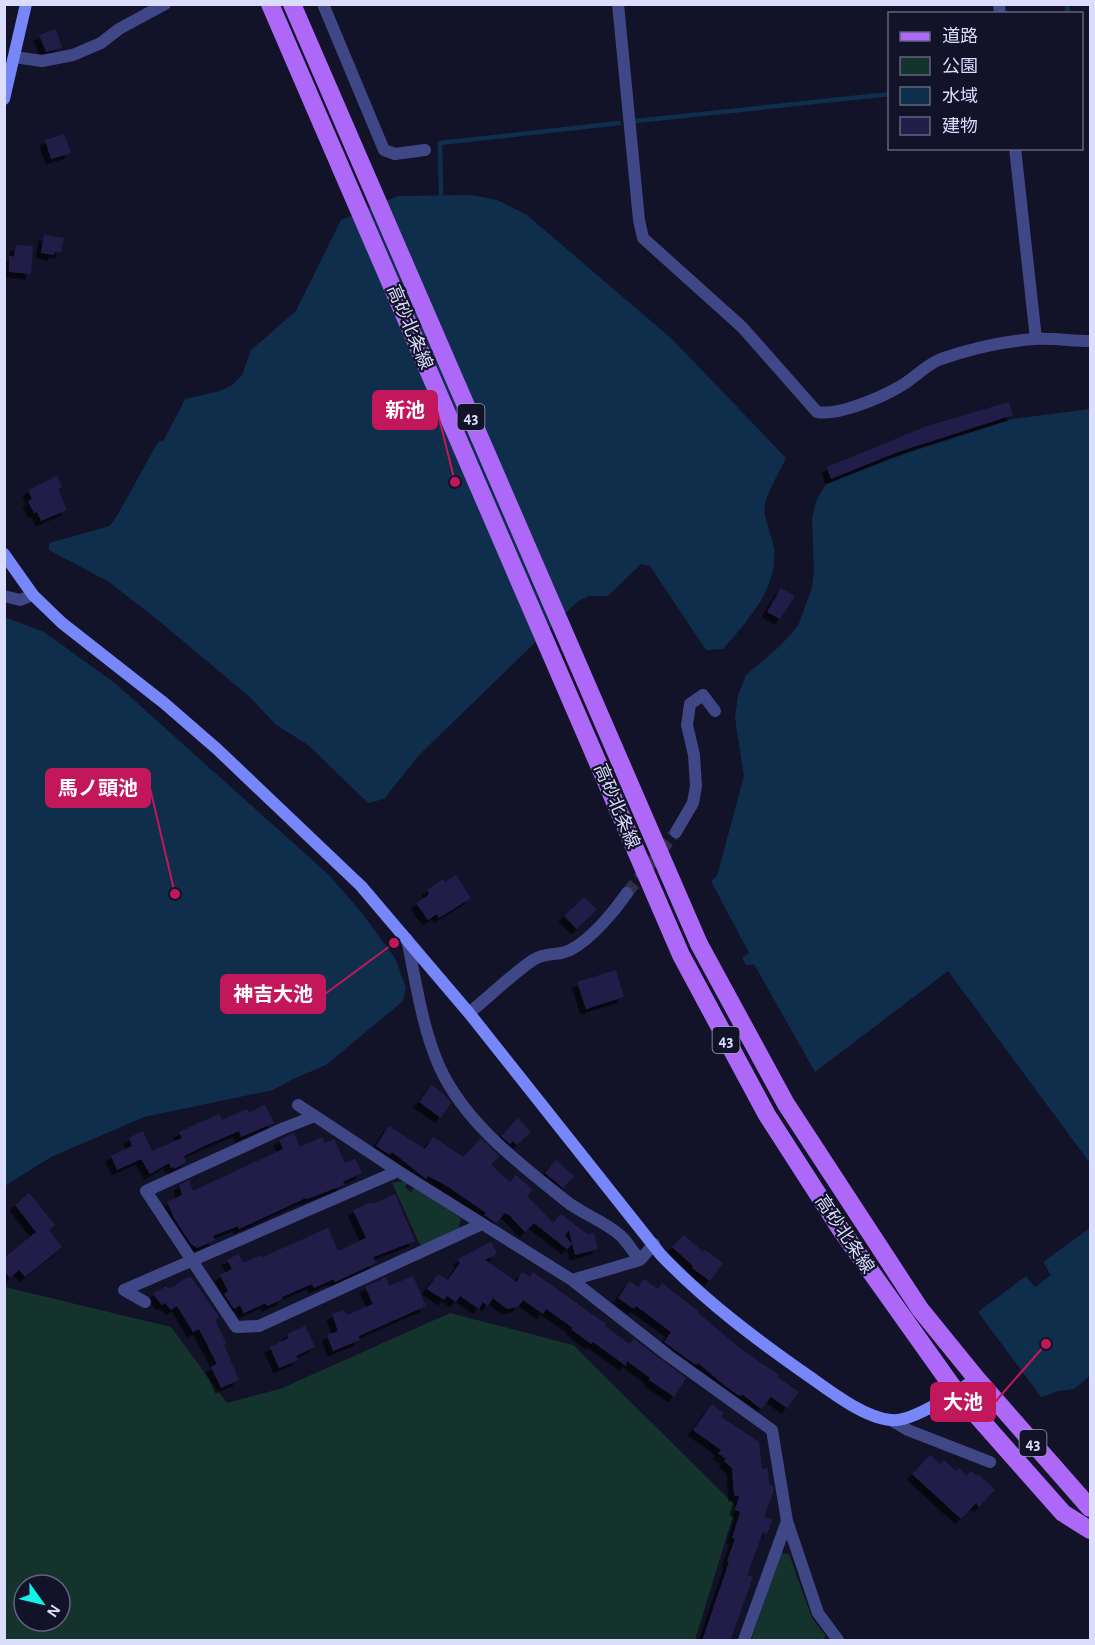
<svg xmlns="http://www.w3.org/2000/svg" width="1095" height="1645" font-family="'Alegreya Sans','Noto Sans JP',sans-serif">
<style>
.green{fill:#15332d;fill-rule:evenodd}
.water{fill:#0f2e4b}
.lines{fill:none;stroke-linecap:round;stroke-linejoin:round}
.stream{stroke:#0f2e4b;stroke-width:4.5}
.building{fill:#211f49;filter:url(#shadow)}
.street-tunnel{stroke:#303049;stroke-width:12;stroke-dasharray:12 6;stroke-linecap:butt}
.street{stroke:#3f4786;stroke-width:12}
.secondary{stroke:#7787f9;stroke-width:12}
.primary{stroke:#ad68f8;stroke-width:18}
.labels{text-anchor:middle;stroke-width:4.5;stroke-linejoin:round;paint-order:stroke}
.shield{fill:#121229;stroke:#9fa0bd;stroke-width:1.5}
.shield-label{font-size:16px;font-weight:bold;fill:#dbddfd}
.street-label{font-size:18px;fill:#dbddfd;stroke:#121229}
.leader{fill:none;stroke:#c2185b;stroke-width:2}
.callout-dot{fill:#c2185b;stroke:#121229;stroke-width:2}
.callout{fill:#c2185b;stroke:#c2185b;stroke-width:2}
.callout-label{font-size:20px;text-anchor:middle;font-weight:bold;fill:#fff}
</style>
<defs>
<filter id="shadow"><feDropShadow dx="-5.5" dy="5.5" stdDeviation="0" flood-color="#0009"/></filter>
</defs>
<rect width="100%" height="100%" fill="#121229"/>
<path class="green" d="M402,1181L407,1183L405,1187L411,1192L414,1188L461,1218L458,1230L421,1247L392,1183Z
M5,1287L171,1327L227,1403L280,1389L450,1313L573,1345L736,1506L695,1640H5ZM24,1585H60V1621H24Z
M781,1553L789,1554L812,1618L825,1635L824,1640H751Z"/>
<path class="water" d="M472,195L497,200L527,215L672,339L786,458C779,473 769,489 765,504C762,516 773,537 774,549C778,589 747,621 723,649L706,650L650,566L641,564L608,596H589L577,602L419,755L384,799L368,803L308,745L275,724L251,698L158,620L109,582L49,550V543L110,526L118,514L158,442L164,440L185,399L220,391L232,385L242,375L251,350L296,311L341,220L398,196Z
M1090,409V1163L948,971L815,1072L754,964L746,965L742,958L749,953L711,881L717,876L744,776L735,718L738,695L746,675L780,646L798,626L812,588L814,571L812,520L816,501L826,484L916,449L1013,419Z
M5,617L44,632L116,684L329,875L362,913L395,958L406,988L403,1001L326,1065L291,1080L273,1090L144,1117L51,1157L5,1186Z
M1090,1228V1376L1074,1389L1058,1391L1041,1397L978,1312L1026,1276L1035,1287L1051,1275L1043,1262Z"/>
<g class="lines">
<path class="stream" d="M1067,4L1068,14
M636,121L890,94
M441,195L440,143L619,123"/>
</g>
<path class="building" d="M56,29L62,48L46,52L39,35Z
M64,134L71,153L51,159L45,140Z
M44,235L64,238L61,253L55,252L54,255L41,253Z
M16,245L33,246L31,274L9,272V256H14Z
M1009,402L1013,415L898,452L831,479L827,467L927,426Z
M57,476L62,487L58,489L67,510L41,521L37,512L34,513L28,501L32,499L28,490Z
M781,588L795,596L780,619L767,612Z
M456,875L471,898L439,918L437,914L428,920L416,903L427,896L429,893L427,890L443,879L445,882Z
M584,897L597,910L577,929L564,916Z
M616,970L624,997L586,1009L577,982Z
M432,1085L446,1096L451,1103L441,1118L419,1102Z
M265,1105L274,1123L241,1137L239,1131L204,1146L184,1156L186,1162L174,1169V1167L171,1168L169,1163L150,1174L141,1159L117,1170L111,1156L132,1146L129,1138L143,1131L152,1151L182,1138L179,1132L219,1114L222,1120L247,1109L249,1113Z
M518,1118L531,1132L517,1145L513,1141L510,1144L501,1136Z
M389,1126L425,1149L433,1137L463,1157L481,1138L499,1156L491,1165L510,1182L516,1175L533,1190L527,1196L553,1223L561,1214L587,1234L594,1233L598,1249L575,1255L569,1230L565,1236L572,1244L567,1249L534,1223L525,1232L509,1215L505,1213L496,1223L484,1215L486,1213L447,1186L428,1176L426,1179L392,1152L390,1155L376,1146Z
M294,1133L300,1147L322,1137L325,1143L334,1139L345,1163L355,1159L362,1173L343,1182L344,1185L307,1199L306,1198L239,1229L238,1226L213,1236L215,1240L197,1248L191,1244L174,1218L167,1202L182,1195L179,1185L189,1180L193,1191L283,1149L279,1140Z
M556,1160L574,1176L563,1188L545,1173Z
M29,1193L55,1225L49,1230L62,1247L25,1277L19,1270L10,1278L4,1270V1258L36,1232L15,1205Z
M395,1194L415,1241L373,1257L376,1263L335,1282L334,1279L314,1288L312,1284L282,1297L283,1299L267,1306L266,1303L244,1313L240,1305L234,1309L224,1294L228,1291L220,1275L232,1269L227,1260L239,1254L243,1263L262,1255L263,1257L283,1248L328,1228L338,1251L366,1238L353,1210L372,1202L373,1204Z
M684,1235L703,1252L705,1250L723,1263L710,1281L692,1268L693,1266L672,1247Z
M491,1242L497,1254L485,1260L517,1282L522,1272L530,1277L533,1272L606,1324L605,1326L629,1344L634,1339L686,1378L674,1397L649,1380L650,1378L627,1361L626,1366L593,1342L591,1344L571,1329L573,1328L546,1309L543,1314L523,1300L518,1307L507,1309L493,1298L488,1306L483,1302L479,1309L460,1296L456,1302L447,1296L444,1300L427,1289L438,1274L448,1280L460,1263L458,1259Z
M413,1276L426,1306L359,1336L360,1340L333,1351L327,1335L338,1331L332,1314L344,1310L347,1315L373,1304L365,1287L386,1277L389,1286Z
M191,1277L219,1317L215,1320L226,1343L224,1345L239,1380L221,1388L211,1367L217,1364L199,1329L193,1332L177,1306L171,1310L165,1303L162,1305L153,1294L166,1286L168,1288L173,1287L186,1278Z
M644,1279L658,1289L662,1283L698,1311L697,1312L741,1349L779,1375L777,1377L799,1392L787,1408L771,1397L761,1409L742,1394L741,1396L738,1395L724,1385L698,1363L696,1365L664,1342L671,1332L636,1306L634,1309L618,1298L630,1281L638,1287Z
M305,1326L315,1347L296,1356L298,1360L279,1368L270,1347L289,1338L287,1334Z
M712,1404L724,1413L721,1417L759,1442L762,1469L768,1468L769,1485H773V1493L764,1517L772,1520L767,1534L763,1532L747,1575L753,1577L730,1641H702L729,1562L727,1561L735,1539L732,1538L740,1512L735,1510L739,1496H734L732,1468L724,1461L726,1459L718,1453L721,1450L693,1430Z
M930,1455L940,1464L944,1460L956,1471L958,1468L967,1476L971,1471L977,1476L978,1474L995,1490L979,1507L976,1503L961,1519L912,1474Z"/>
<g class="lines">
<path class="street-tunnel" d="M627,893L676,832"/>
<path class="street" d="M323,4L384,150L395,154L425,150
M618,4L639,220L643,238L742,327L817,412C838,416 880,398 899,387C914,379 925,365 941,359C970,349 1005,341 1035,339C1053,338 1072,341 1090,341
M999,4L1000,14
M14,57L42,61L73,55L101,43L119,29L165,4
M1015,148L1036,339
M4,596L20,600L33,595
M676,832L693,803L696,786L694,755L687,725L690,704L703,695L715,711
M407,939C416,982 422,1028 440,1068C466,1124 519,1163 566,1201C582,1214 609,1223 623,1238C629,1245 634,1253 640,1260
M469,1013C490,996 511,975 533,960C547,951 560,957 572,949C592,938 614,912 627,893
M298,1105L315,1116
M482,1224L259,1326L236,1327L146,1191L284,1128L315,1116L398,1171L572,1280L669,1356L772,1430L787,1521L818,1613L838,1640
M572,1280L640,1260L654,1244
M145,1302L124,1290L398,1171
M891,1420L908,1430L990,1462
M744,1640L787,1521"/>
<path class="secondary" d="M4,99L26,4
M4,554L33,595L62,623L164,703L217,749L361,886L469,1013L661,1255C706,1302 757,1340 810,1377C831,1392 865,1418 891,1420C911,1423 960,1391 976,1378"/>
<path class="primary" d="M270,4L681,955L767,1115L839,1227L957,1393L1063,1513L1090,1530
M292,4L699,944L786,1104L920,1309L976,1378L1090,1508"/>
</g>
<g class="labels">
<g class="shield">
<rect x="457.5" y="404" width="27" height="26" rx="4.5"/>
<rect x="712.5" y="1027" width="27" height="26" rx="4.5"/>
<rect x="1019.5" y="1430" width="27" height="26" rx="4.5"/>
</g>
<g class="shield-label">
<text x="471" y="423">43</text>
<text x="726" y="1046">43</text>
<text x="1033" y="1449">43</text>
</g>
<g class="street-label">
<text transform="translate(410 327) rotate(67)" y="6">高砂北条線</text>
<text transform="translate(617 806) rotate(67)" y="6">高砂北条線</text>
<text transform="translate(845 1234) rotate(56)" y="6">高砂北条線</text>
</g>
</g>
<path class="leader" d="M455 482L437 410M175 894L150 788M394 943L325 994M1046 1344L995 1402"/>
<g class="callout-dot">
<circle cx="455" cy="482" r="6"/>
<circle cx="175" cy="894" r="6"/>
<circle cx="394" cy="943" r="6"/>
<circle cx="1046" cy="1344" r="6"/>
</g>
<g class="callout">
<rect x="373" y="391" width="64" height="38" rx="6"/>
<rect x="46" y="769" width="104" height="38" rx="6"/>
<rect x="221" y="975" width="104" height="38" rx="6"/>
<rect x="931" y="1383" width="64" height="38" rx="6"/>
</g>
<g class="callout-label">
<text x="405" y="417">新池</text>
<text x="98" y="795">馬ノ頭池</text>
<text x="273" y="1001">神吉大池</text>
<text x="963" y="1409">大池</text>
</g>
<rect width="1095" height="1645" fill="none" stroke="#dbddfd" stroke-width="12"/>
<rect x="888" y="12" width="195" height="138" fill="#121229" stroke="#62637e" stroke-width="1.5"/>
<rect x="900" y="32" width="30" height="9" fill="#ad68f8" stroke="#62637e" stroke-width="1.5"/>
<text x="942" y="42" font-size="18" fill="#dbddfd">道路</text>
<rect x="900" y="57" width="30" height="18" fill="#15332d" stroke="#62637e" stroke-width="1.5"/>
<text x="942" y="72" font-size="18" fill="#dbddfd">公園</text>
<rect x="900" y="87" width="30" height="18" fill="#0f2e4b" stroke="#62637e" stroke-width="1.5"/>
<text x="942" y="102" font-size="18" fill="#dbddfd">水域</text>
<rect x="900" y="117" width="30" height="18" fill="#211f49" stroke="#62637e" stroke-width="1.5"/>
<text x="942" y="132" font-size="18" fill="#dbddfd">建物</text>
<g transform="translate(42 1603) rotate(124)"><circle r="28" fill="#121229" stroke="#62637e" stroke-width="1.5"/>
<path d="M0-4.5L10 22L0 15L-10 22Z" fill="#10f4e9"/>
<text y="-9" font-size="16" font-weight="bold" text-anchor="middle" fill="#dbddfd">N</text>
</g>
</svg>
